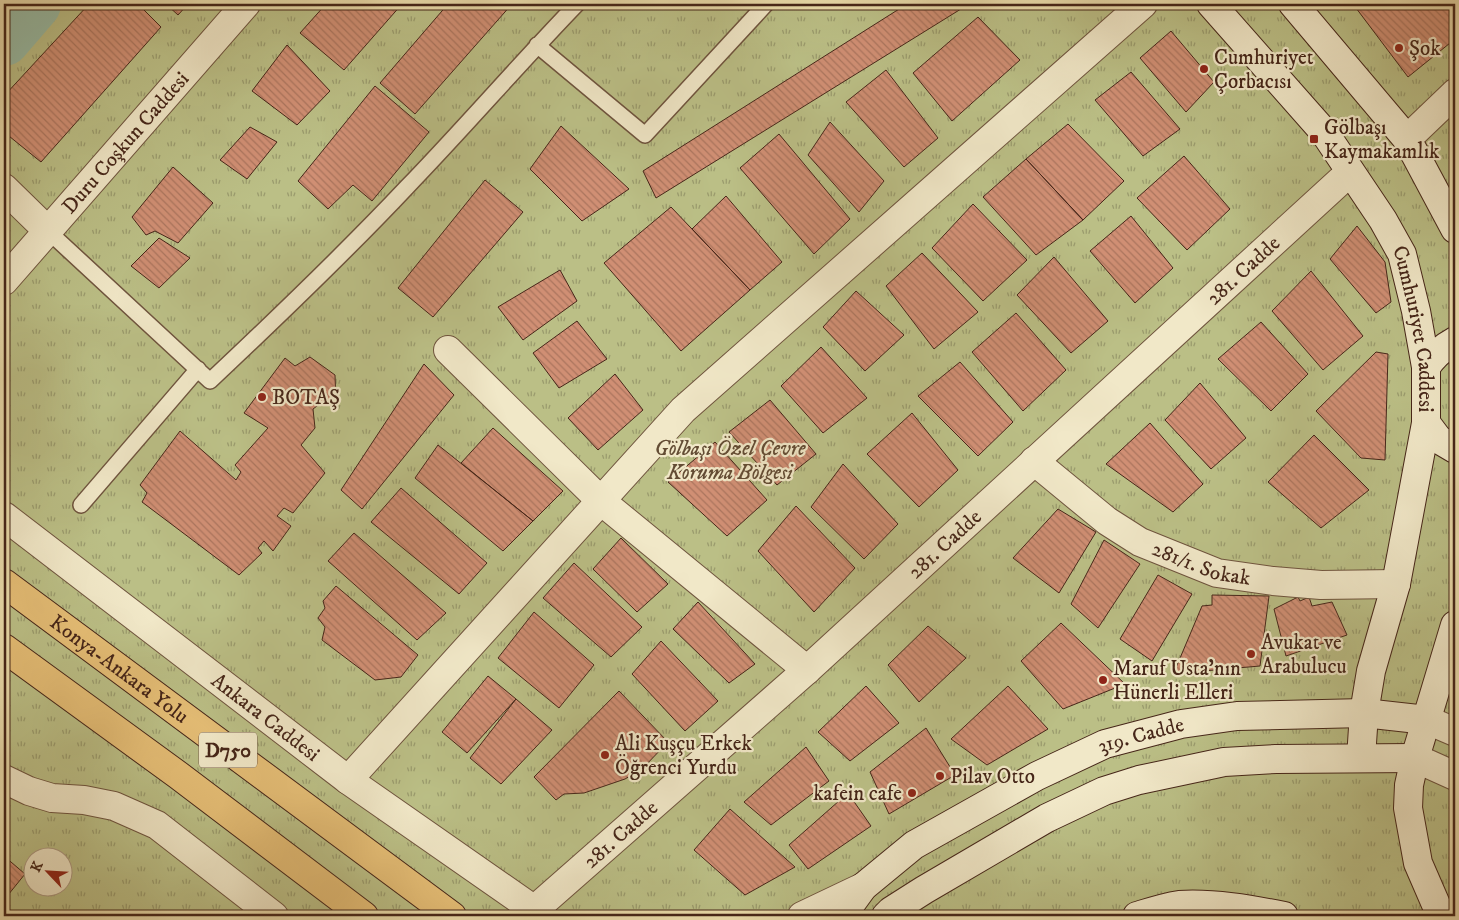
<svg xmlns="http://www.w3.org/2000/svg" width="1459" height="920" font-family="'IM FELL DW Pica',serif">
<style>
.park{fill:url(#park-tufts);stroke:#807250;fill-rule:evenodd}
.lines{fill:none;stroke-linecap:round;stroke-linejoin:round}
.river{stroke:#98bca6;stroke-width:52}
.building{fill:url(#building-back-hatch);stroke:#462619}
.service-casing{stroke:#6f543e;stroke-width:18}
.minor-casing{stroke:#6f543e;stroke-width:30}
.tertiary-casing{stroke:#6f543e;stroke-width:30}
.secondary-casing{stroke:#462619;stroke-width:30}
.trunk-casing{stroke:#462619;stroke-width:30}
.service{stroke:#f1e8c8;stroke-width:15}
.minor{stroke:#f1e8c8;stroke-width:28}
.tertiary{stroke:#f1e8c8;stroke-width:28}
.secondary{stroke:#f1e8c8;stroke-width:28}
.trunk{stroke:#e5be76;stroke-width:28}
.poi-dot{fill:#8f2418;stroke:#f1e8c8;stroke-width:2}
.labels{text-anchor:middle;stroke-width:4.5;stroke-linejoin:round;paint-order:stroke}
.shield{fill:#f1e8c8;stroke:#79604e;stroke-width:1}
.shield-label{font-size:20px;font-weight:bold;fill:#462619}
.poi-label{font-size:21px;fill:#462619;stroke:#f1e8c8;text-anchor:start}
.street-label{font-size:21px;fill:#462619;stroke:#f1e8c8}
.park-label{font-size:21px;font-style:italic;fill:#634c34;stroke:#f1e8c8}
</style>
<defs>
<pattern id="park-tufts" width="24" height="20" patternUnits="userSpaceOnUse" patternTransform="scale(1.25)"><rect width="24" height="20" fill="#bbbf86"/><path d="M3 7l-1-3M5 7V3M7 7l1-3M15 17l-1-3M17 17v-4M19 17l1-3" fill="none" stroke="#9a9b6d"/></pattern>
<pattern id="building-back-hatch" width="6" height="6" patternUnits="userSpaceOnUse" patternTransform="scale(1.25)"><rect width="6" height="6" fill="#d08f74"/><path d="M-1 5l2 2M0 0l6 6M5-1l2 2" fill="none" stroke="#ab755e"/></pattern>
</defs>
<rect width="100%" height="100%" fill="#eadcab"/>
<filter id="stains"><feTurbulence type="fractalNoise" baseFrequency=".004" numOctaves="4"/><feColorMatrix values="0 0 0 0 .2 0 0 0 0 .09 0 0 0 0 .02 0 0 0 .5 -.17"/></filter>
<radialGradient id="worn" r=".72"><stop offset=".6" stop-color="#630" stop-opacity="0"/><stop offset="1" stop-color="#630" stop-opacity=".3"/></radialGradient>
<path class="park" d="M4,4H1455V916H4ZM32,858H62V888H32Z"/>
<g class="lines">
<path class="river" d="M4,40L35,4"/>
</g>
<path class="building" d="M89,4H138L161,27L41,162L4,132V96Z
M166,4H188L178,15Z
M326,4H402L344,70L300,33Z
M448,4H512L415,114L380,83Z
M907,4H969L656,198L643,171Z
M1353,4H1455V39L1408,77Z
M978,17L1020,60L952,121L913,73Z
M1171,31L1214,82L1186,112L1140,58Z
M287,45L330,91L297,125L252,91Z
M886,70L938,138L904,167L846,102Z
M1131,72L1180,129L1143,156L1095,100Z
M375,86L429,132L372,201L353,185L328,209L298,181Z
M830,122L884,181L859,212L808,155Z
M1068,124L1124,181L1083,220L1026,159Z
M561,126L629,189L582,221L530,169Z
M250,127L277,142L247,179L220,160Z
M779,134L850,219L814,254L740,168Z
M1184,156L1230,209L1187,250L1137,198Z
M1026,159L1083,220L1036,255L983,197Z
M173,167L213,203L178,243L155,231L146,235L132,217Z
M485,180L523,212L433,317L398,288Z
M726,196L782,262L750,290L692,229Z
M973,204L1027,260L983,301L932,248Z
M671,207L750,290L681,351L604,263Z
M1131,216L1173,268L1135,303L1090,251Z
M1357,226L1385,262L1391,302L1376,313L1330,259Z
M159,238L190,258L159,288L131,266Z
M922,253L978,312L934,349L886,286Z
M1054,257L1108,321L1071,353L1017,295Z
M560,270L577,301L523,340L498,307Z
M1311,271L1363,336L1323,370L1272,311Z
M856,291L904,335L865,371L823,327Z
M1016,313L1066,370L1023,411L972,352Z
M577,321L607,359L559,388L533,353Z
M1261,322L1308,374L1271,411L1218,359Z
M821,347L867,398L823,433L781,386Z
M1376,352L1388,354L1385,460L1361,458L1316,411Z
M310,357L335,375L336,403L325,400L313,409L315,428L301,445L325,473L293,513L284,508L277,516L291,526L273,551L264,541L258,548L262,553L239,575L142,502L147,493L140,485L180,431L236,480L241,472L235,465L268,428L244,413L285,358L295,366Z
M960,362L1013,422L978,456L918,396Z
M424,364L454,395L362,509L341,490Z
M615,374L643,410L598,450L568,418Z
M1200,383L1246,438L1211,469L1165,420Z
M770,400L816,454L777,485L729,432Z
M912,413L958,470L919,507L867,454Z
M1150,423L1203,484L1173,512L1106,464Z
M493,428L563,491L533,521L461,463Z
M1314,435L1369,490L1321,528L1268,482Z
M715,442L767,500L727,536L668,482Z
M438,445L533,521L503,551L415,478Z
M843,464L898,524L864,559L811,507Z
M401,488L487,563L459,594L371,522Z
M796,506L855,568L814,612L758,551Z
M1058,509L1096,532L1059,593L1013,558Z
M354,533L446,613L417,640L328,561Z
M621,538L668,584L637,612L593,569Z
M1104,540L1140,564L1098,628L1071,604Z
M574,563L642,627L611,657L543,598Z
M1158,575L1192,594L1152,661L1120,639Z
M336,586L418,655L401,677L375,680L322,640L325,627L318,618L325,608L323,601Z
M1212,595L1269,596L1260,666L1180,673L1175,670L1202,606L1212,605Z
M1298,597L1300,601L1309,597L1312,606L1332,602L1347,635L1286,656L1274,609Z
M698,602L755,664L729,683L673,629Z
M534,612L594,665L559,708L498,658Z
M1061,623L1125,684L1063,709L1021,661Z
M928,626L966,658L919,702L888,665Z
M661,641L718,701L685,731L632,674Z
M488,676L516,699L467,753L442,732Z
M866,686L899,723L850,761L818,732Z
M1008,686L1048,729L987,765L951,739Z
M619,691L668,742L642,769L625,779L584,793L564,794L556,800L534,777Z
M516,699L552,730L501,784L470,758Z
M926,728L955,775L889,814L870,772Z
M806,747L829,781L771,825L744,802Z
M848,793L871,826L808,869L789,845Z
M730,809L795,867L745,895L694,850Z
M4,856L25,874L4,900Z"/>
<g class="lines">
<g class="service-casing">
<path id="service" d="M537,45L645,135L766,4
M48,231L210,381C277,318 344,254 407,187C465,127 519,64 577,4
M81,505L198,369"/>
</g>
<g class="minor-casing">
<g id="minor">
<path d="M448,350L601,501L807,670"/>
<path id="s1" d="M1034,461L1107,521L1140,542L1217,573L1273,581L1321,585L1396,584"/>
<path d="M348,780L683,410L1143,4"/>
</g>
</g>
<g class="tertiary-casing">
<g id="tertiary">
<path d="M1407,139L1455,93"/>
<path d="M4,188L48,231"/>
<path id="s2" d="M4,281L246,4"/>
<path id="s3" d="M4,516L348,780L543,916"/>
<path d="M1427,720L1455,732"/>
<path d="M1415,758L1455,776"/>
<path d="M4,779L29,791L52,798L84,800L114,806L157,825L274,916"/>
<path id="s4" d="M534,910L807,670L1350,172"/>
<path d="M802,916L863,887"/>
</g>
</g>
<g class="secondary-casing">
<g id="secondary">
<path id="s5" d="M1211,4L1324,132L1383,220L1402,254L1416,311L1426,367V423L1396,584L1371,671L1364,713L1361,758"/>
<path d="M1293,4L1407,139L1455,229"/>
<path d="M1426,367C1434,355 1442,348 1455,341"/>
<path d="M1426,423L1438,439L1455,449"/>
<path id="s6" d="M842,916L863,887L914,845L1037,776L1105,744L1181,724L1237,716L1364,713L1427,720"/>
<path d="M886,916L891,911L924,890L1047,818L1104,791L1139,780L1224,762L1276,759L1415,758"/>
<path d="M1137,916C1150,912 1165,907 1179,905C1214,903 1249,909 1284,916"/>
<path d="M1441,916L1418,863L1408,808L1409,785L1415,758L1455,625"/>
</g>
</g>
<g class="trunk-casing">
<g id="trunk">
<path id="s7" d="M4,583L452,916"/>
<path d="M4,648L178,775L364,916"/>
</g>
</g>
<use href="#service" class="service"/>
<use href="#minor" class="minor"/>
<use href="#tertiary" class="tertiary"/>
<use href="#secondary" class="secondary"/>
<use href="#trunk" class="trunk"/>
</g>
<g class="poi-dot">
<circle cx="1399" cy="48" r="5"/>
<circle cx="1204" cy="69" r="5"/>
<rect x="1309" y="134" width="10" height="10" rx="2.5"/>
<circle cx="262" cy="397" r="5"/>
<circle cx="1251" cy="654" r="5"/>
<circle cx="1103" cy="680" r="5"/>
<circle cx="605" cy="755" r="5"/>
<circle cx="940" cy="776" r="5"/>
<circle cx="912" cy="793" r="5"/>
</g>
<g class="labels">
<rect class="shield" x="199" y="732.5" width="58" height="35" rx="4"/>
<g class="shield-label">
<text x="228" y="757">D750</text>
</g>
<g class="poi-label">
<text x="1409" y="55">Şok</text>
<text x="1214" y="64">Cumhuriyet<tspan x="1214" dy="24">Çorbacısı</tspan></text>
<text x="1324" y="134">Gölbaşı<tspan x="1324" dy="24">Kaymakamlık</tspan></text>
<text x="272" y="404">BOTAŞ</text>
<text x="1261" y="649">Avukat ve<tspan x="1261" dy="24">Arabulucu</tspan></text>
<text x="1113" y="675">Maruf Usta'nın<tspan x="1113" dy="24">Hünerli Elleri</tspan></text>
<text x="615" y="750">Ali Kuşçu Erkek<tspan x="615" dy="24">Öğrenci Yurdu</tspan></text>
<text x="950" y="783">Pilav Otto</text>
<text x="902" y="800" text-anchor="end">kafein cafe</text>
</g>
<g class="street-label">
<text dy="7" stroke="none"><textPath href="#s2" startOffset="184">Duru Coşkun Caddesi</textPath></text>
<text dy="7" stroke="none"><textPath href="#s4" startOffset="955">281. Cadde</textPath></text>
<text dy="7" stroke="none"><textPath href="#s5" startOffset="392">Cumhuriyet Caddesi</textPath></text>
<text dy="7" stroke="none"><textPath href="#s4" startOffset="550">281. Cadde</textPath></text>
<text dy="7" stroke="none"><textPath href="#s1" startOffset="199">281/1. Sokak</textPath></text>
<text dy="7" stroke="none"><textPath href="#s7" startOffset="144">Konya-Ankara Yolu</textPath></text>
<text dy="7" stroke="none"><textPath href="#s3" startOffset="330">Ankara Caddesi</textPath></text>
<text dy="7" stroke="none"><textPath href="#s6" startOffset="355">319. Cadde</textPath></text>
<text dy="7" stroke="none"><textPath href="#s4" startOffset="115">281. Cadde</textPath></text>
</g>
<g class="park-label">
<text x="730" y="455">Gölbaşı Özel Çevre<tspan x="730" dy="24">Koruma Bölgesi</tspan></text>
</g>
</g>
<rect width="1459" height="920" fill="none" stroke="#eadcab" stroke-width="20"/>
<rect x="5" y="5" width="1449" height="910" fill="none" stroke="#462619" stroke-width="2.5"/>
<rect x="10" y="10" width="1439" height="900" fill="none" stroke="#462619"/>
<g transform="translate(48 872) rotate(295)"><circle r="24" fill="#f1e8c8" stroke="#ad9a82"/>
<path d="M0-4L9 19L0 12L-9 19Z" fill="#8f2418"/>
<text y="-8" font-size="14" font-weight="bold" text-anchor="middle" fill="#462619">K</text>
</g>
<rect width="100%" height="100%" filter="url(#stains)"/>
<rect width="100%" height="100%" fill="url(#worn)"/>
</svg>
